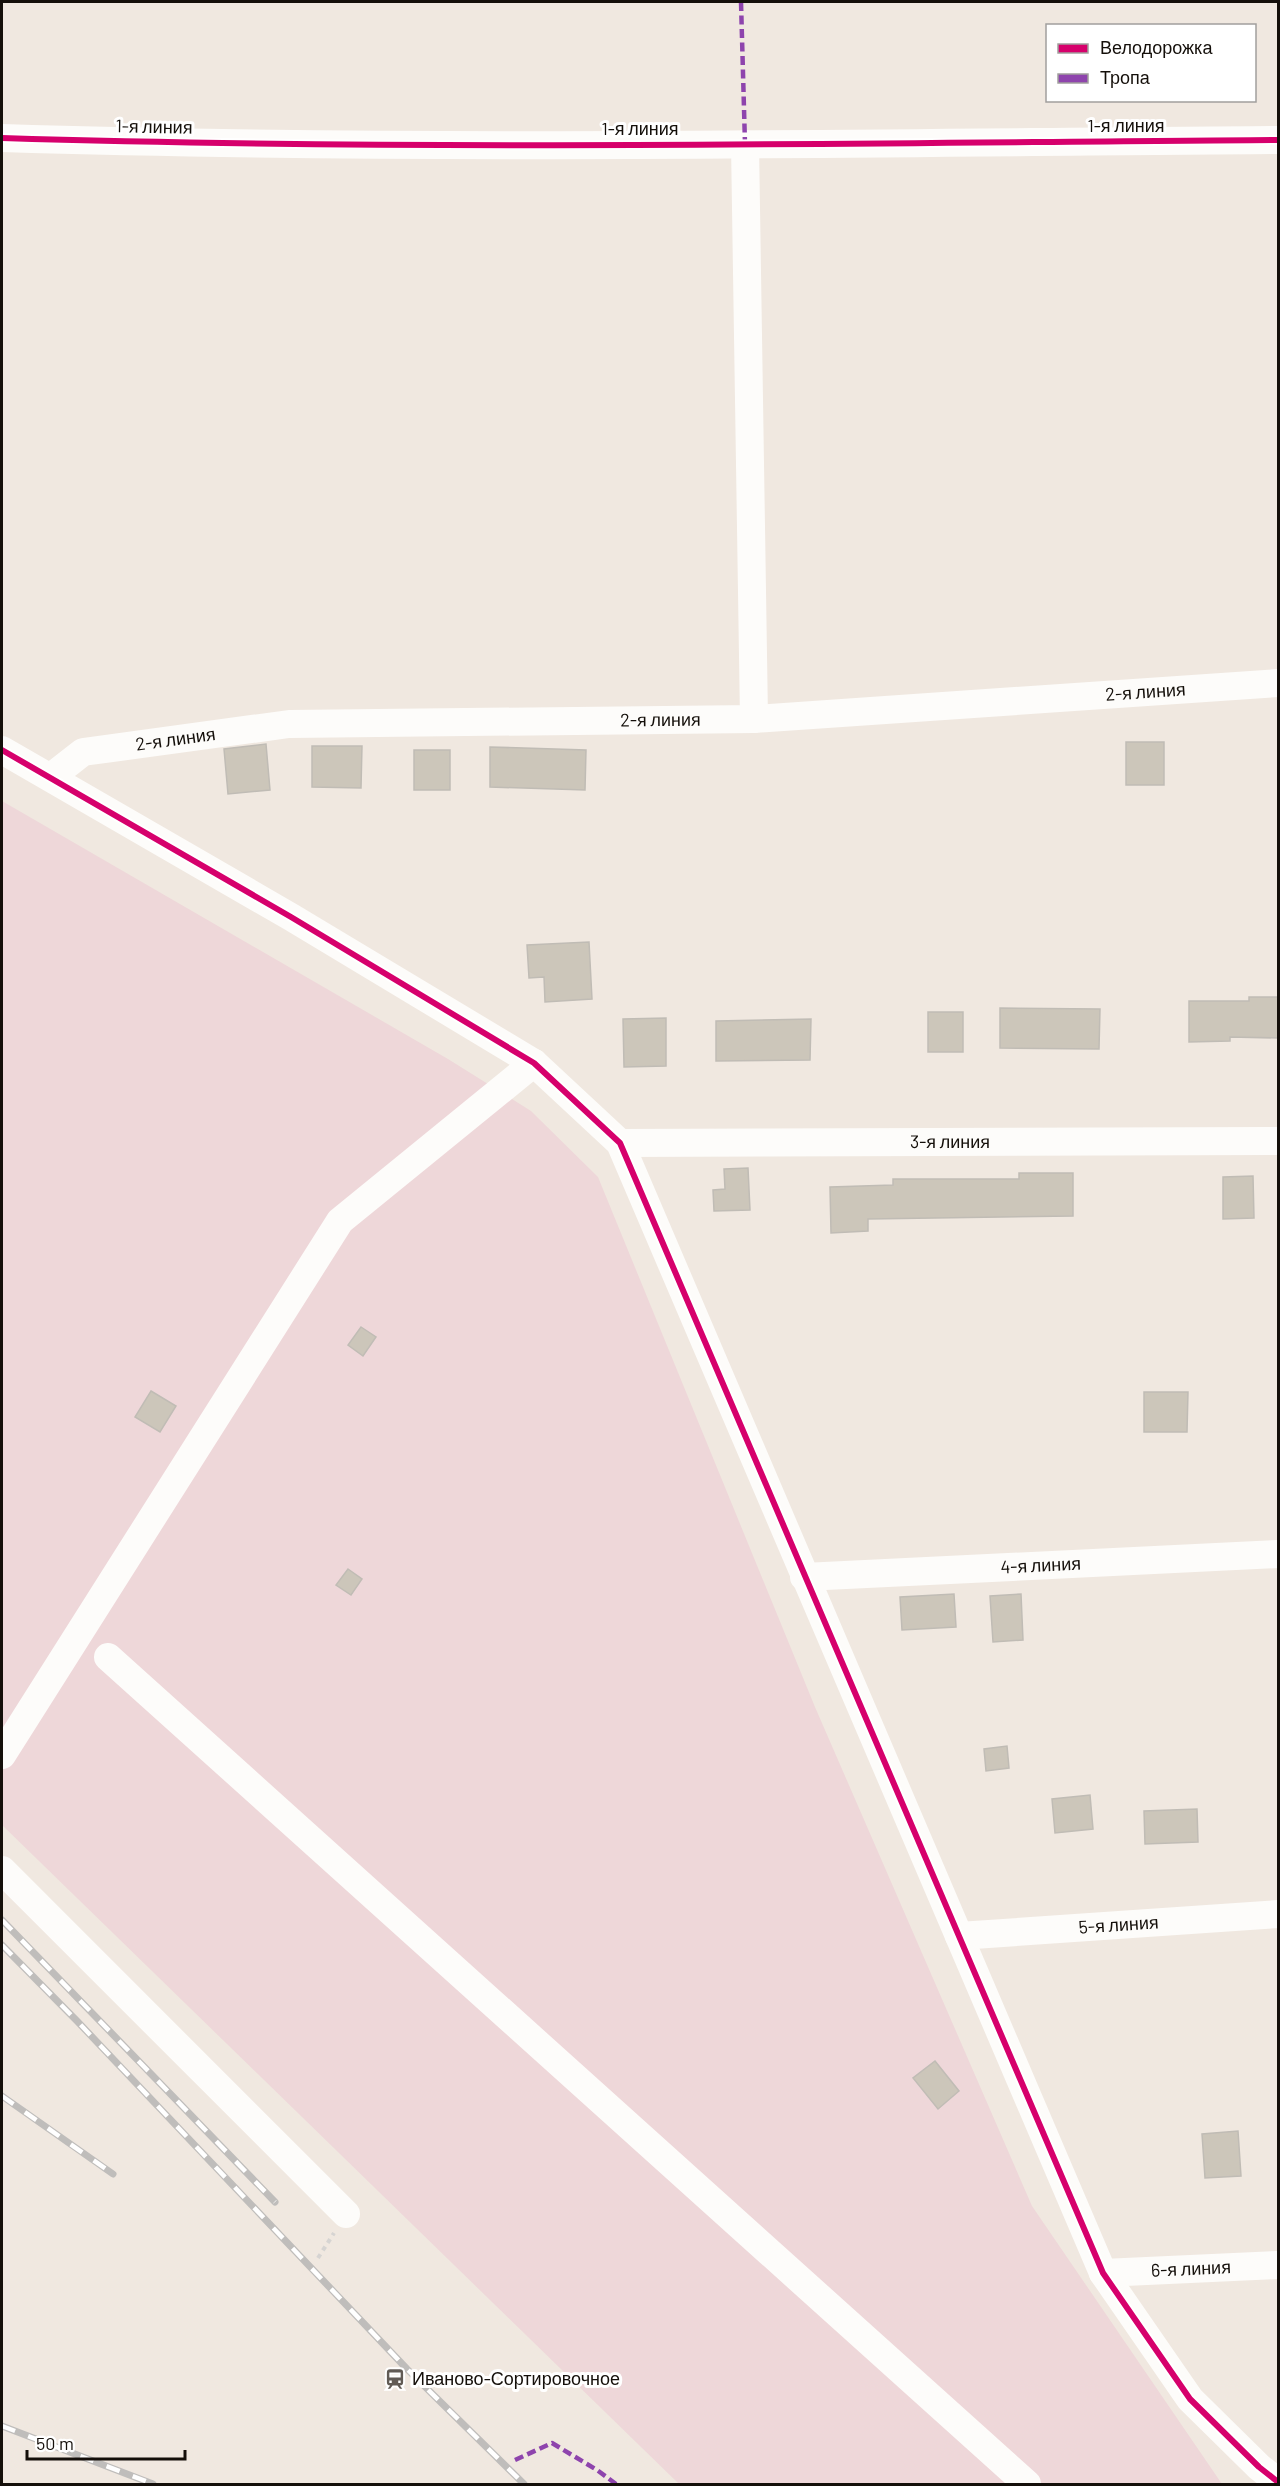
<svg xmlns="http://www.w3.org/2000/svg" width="1280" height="2486" font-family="Barlow,sans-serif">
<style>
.green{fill:#eed7d9}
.building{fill:#ccc6ba;stroke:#c0bcb5;stroke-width:1.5}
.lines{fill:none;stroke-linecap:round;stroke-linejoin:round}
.path{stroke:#d6d4d2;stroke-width:4;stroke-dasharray:4.5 4.5;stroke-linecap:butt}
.minor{stroke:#fdfcfa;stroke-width:28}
.rail-casing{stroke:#bfbdbb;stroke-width:7}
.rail{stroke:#fff;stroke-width:4.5;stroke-dasharray:14;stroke-linecap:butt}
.quiet{stroke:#8e44ad;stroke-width:4.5;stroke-dasharray:9 4.5;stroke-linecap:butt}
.cycleway-casing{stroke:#fff;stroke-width:10}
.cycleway{stroke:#d6006c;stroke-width:6}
.labels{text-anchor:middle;stroke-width:6;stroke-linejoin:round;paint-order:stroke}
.street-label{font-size:18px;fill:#140f0a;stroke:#fff}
.poi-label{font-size:18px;fill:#140f0a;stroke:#fff;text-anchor:start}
</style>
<rect width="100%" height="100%" fill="#f0e8e0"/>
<path class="green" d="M2,801L448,1059L531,1111L598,1177L815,1707L1032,2206L1222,2484H679L2,1825Z"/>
<path class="building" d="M1126,742H1164V785H1126Z
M266,744L270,790L228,794L224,749Z
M312,746H362L361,788L312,787Z
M490,747L586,750L585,790L490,787Z
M414,750H450V790H414Z
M589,942L592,999L545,1002L544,977L529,978L527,945Z
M1249,997H1278V1038L1230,1037V1041L1189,1042V1001H1249Z
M1000,1008L1100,1009L1099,1049L1000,1048Z
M928,1012H963V1052H928Z
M666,1018V1066L624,1067L623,1019Z
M811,1019L810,1060L716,1061V1021Z
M748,1168L750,1210L714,1211L713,1190L725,1189L724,1169Z
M1019,1173H1073V1216L868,1219V1231L831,1233L830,1187L893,1185V1179H1019Z
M1253,1176L1254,1218L1223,1219V1177Z
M361,1327L376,1337L363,1356L348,1345Z
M151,1391L176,1406L160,1432L135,1417Z
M1144,1392H1188L1187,1432H1144Z
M348,1569L362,1579L351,1595L336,1585Z
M954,1594L956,1627L902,1630L900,1597Z
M1021,1594L1023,1640L993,1642L990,1596Z
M1007,1746L1009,1768L986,1771L984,1749Z
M1090,1795L1093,1829L1055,1833L1052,1799Z
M1197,1809L1198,1842L1145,1844L1144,1811Z
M935,2061L959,2091L938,2109L913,2078Z
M1238,2131L1241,2176L1205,2178L1202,2134Z"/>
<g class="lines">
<path class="path" d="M318,2258L334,2233"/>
<g class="minor">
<path d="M2,138C427,151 853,143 1278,140"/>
<path d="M745,144L754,719"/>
<path d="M2,750L291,917L534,1063L620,1143L1103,2273L1190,2399L1259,2467L1278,2482"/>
<path id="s1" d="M51,777L83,752L289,724L754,719L1278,683"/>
<path id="s2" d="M620,1143L1278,1141"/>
<path id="s3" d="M804,1577L1278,1554"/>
<path d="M108,1657L1027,2484"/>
<path d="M2,1755L340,1221L534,1063"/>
<path d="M2,1870L346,2214"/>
<path id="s4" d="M959,1936L1278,1914"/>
<path id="s5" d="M1103,2273L1278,2265"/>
</g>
<g class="rail-casing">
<path id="rail" d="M2,1920L275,2202
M2,1945L78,2022L407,2369L524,2484
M2,2096L113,2174
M2,2426L153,2484"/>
</g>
<use href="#rail" class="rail"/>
<path class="quiet" d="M741,2L745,144
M515,2460L552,2443L597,2470L616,2484"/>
<g class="cycleway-casing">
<path id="cycleway" d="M2,138C427,151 853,143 1278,140
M2,750L291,917L534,1063L620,1143L1103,2273L1190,2399L1259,2467L1278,2482"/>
</g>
<use href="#cycleway" class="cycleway"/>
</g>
<defs>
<g id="station-bare" transform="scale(1.62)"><path d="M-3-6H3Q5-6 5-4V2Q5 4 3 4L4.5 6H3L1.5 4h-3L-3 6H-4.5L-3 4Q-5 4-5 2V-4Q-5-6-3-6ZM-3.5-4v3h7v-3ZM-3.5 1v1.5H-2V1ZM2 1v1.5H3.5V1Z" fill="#615b55" stroke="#fff" stroke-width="2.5" paint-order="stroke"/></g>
</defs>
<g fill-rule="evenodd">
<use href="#station-bare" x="395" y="2379"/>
</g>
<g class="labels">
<g class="street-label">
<text x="1126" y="132">1-я линия</text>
<text transform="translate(154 127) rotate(1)" y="6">1-я линия</text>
<text x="640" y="135">1-я линия</text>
<text dy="6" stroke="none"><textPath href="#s1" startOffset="1106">2-я линия</textPath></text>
<text dy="6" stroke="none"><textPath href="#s1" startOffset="620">2-я линия</textPath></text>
<text dy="6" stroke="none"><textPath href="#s1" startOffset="134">2-я линия</textPath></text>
<text dy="6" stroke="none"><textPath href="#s2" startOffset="330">3-я линия</textPath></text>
<text dy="6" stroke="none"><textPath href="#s3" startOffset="237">4-я линия</textPath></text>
<text dy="6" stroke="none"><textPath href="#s4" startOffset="160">5-я линия</textPath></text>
<text dy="6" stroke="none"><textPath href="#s5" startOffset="88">6-я линия</textPath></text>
</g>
<g class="poi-label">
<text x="412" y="2385">Иваново-Сортировочное</text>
</g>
</g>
<rect width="1280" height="2486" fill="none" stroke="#140f0a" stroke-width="6"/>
<rect x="1046" y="24" width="210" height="78" fill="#ffffff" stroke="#a19f9d" stroke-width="1.5"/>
<rect x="1058" y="44" width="30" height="9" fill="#d6006c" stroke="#a19f9d" stroke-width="1.5"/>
<text x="1100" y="54" font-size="18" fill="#140f0a">Велодорожка</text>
<rect x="1058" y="74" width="30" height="9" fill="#8e44ad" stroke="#a19f9d" stroke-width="1.5"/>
<text x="1100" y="84" font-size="18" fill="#140f0a">Тропа</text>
<path d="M27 2450v9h158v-9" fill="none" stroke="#140f0a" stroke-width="3"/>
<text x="36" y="2450" font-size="18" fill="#140f0a" stroke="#ffffff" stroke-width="4.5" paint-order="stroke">50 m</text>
</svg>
